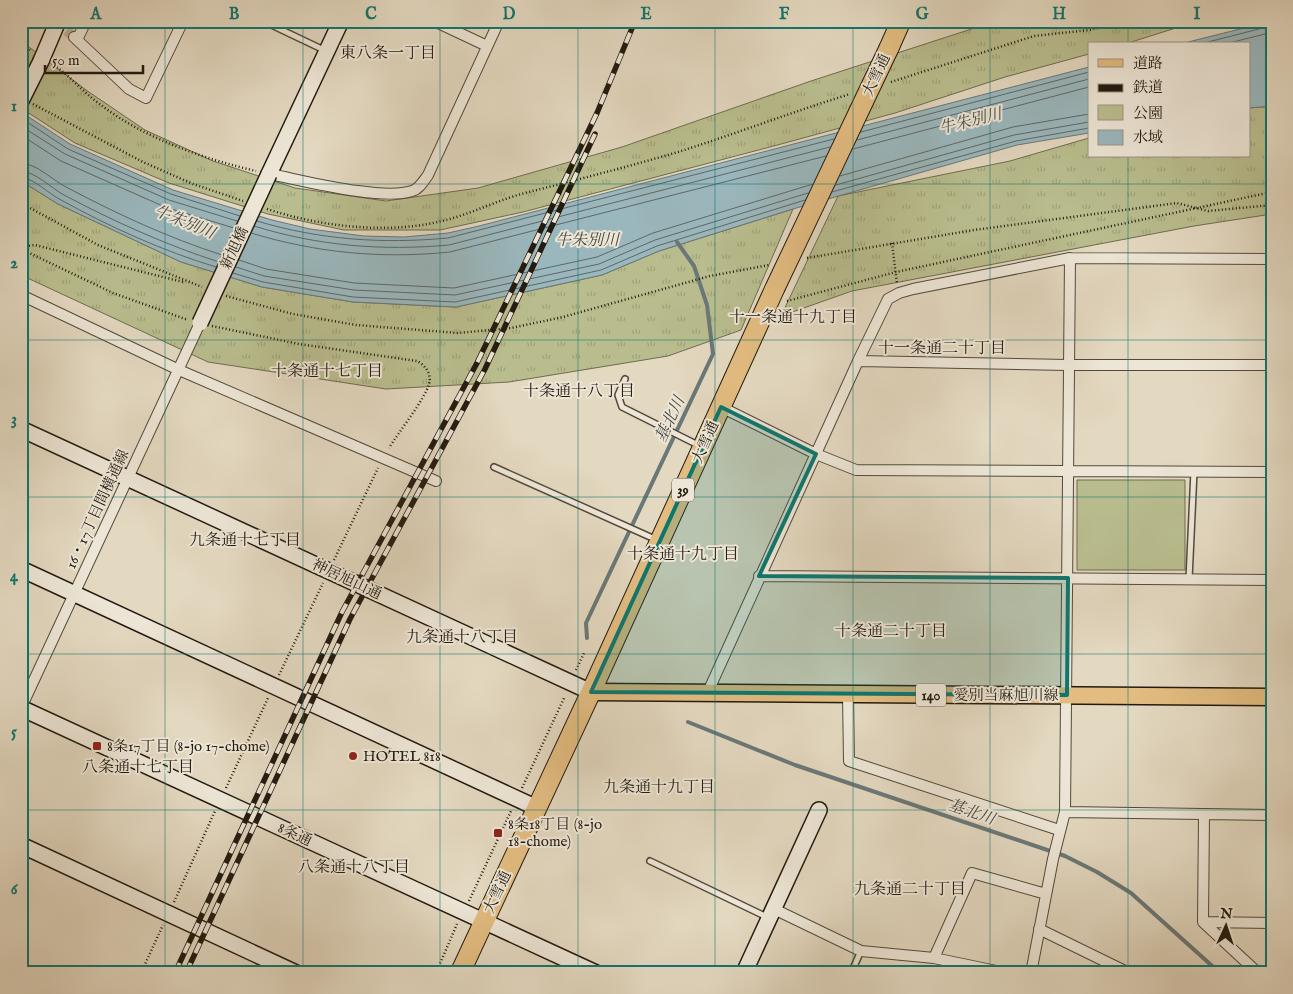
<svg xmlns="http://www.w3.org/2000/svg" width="1293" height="994" font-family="'IM FELL English','Noto Serif JP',serif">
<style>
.grass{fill:url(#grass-tufts);stroke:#6e6c4f}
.park{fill:#b9bd8e;stroke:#6e6c4f}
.water{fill:#9ab7bd;stroke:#6a7878}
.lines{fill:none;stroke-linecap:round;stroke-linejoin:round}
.shore{stroke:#5e6866;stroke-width:1}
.stream{stroke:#6a7878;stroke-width:4}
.street-tunnel{stroke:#bdb29d;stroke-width:10;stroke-dasharray:10 5;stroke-linecap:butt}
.lane-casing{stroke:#534a3c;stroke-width:8}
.street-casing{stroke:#534a3c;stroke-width:12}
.secondary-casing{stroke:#231a10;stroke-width:18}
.primary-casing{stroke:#231a10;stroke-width:19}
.highway-casing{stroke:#231a10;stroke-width:21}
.path{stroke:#231a10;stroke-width:2.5;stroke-dasharray:1 2.5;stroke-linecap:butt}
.lane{stroke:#ede6d6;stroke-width:5}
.street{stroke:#ede6d6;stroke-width:10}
.secondary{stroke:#ede6d6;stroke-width:15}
.primary{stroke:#e2bc80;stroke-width:16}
.highway{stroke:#e2bc80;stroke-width:19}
.rail-casing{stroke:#231a10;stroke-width:5.5}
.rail{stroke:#ede6d6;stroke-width:4;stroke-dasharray:11;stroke-linecap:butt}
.secondary-bridge-casing{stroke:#231a10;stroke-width:18;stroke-linecap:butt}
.highway-bridge-casing{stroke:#231a10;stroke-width:21;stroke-linecap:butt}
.secondary-bridge{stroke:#ede6d6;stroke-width:15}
.highway-bridge{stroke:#e2bc80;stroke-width:19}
.marked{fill:#0f766e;fill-opacity:0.2;stroke:#0f766e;stroke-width:4;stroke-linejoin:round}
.grid{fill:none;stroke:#0f766e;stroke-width:1;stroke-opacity:0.55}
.poi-dot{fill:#8f2418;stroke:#ede6d6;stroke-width:2}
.labels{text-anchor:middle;stroke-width:4;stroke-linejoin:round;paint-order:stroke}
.shield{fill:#ede6d6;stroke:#60574b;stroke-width:1}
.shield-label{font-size:14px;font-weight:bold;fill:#231a10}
.street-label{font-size:15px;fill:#231a10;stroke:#ede6d6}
.poi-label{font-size:15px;fill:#231a10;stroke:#ede6d6;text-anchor:start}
.neighbourhood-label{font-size:16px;fill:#231a10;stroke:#ede6d6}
.water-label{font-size:16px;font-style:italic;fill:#474944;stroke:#ede6d6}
.neatline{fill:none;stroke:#0f766e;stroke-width:2}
.grid-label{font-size:16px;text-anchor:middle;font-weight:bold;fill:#0f766e}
</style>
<defs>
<pattern id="grass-tufts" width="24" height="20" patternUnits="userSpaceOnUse" patternTransform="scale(1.25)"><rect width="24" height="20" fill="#b9bd8e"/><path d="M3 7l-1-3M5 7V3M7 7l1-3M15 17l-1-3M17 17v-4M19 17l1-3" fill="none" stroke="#9fa279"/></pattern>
</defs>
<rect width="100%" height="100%" fill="#e3d8c0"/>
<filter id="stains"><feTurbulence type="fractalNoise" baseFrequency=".004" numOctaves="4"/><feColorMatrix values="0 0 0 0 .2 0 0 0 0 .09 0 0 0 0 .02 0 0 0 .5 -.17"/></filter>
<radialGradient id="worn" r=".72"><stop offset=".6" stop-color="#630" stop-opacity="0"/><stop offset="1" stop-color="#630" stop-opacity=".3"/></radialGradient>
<path class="grass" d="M996,21H1198L1125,44H1089V54L1005,77L895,113L770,147L523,212L440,230H344L268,214L169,183L75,143L21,108V41L86,90L145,130L213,161L295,188L386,201L478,188L622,147L811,81Z
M1272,106V214L1194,226L852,291L781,316L838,196L1010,161L1089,138V156H1249V108Z
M21,181L58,204L181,262L262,287L353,302L456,307L602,275L659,251L793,209L741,330L668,356L509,382L386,389L208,362L21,275Z"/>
<path class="park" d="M1077,480H1185V570H1077Z"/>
<path class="water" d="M1272,21V106L1249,108V44H1180Z
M1089,67V133L1017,145L793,209L659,251L602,275L456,307L353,302L262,287L181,262L58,204L21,181V112L70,144L173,190L272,220L310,229L364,236L404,237L448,233L479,226Z"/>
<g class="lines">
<path class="shore" d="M1200,44L1263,28L1266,21
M1225,44L1265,34L1272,28
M21,118L68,149L171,194L240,216
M21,126L65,154L169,200L237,221
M861,132L1089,72
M21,135L61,161L165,207L234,228
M857,140L1089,79
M853,149L1089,87
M21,163C38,164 53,181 68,188C117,214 169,238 222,255
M21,171C36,172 51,188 64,195C113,221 166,245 219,262
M840,176L1013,127L1089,114
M21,177C35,179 49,194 61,200C110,227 163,251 216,267
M836,185L1014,135L1089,122
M832,192L1016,141L1089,128
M257,221C320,240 383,244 448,238L834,139
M254,226C318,246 383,251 449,245L830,147
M251,233C317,253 382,259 450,252L826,156
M239,260L266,269L354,283L454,288L597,257L653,233L813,184
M236,267L264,276L354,290L455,295L599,264L655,240L808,193
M233,273L263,282L353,297L455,302L601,270L657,246L805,200"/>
<path class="stream" d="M587,638L586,623L713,354L707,305L694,266L677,242
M688,722L795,765L1065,856L1097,872L1131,893L1220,973"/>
<path class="street-tunnel" d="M55,21L74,37"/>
<g class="lane-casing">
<path id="lane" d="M263,21L326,51
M625,379L618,395L622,407L700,446
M494,467L657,540
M1189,579L1194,471
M650,861L769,918
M851,973L861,951"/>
</g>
<g class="street-casing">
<path id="street" d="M434,21L487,46
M74,37L129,89L146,98L183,21
M77,40L86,21
M269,174C302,180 381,201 412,191C419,189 423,182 428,175L499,21
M21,295L179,370L436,481
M858,361L1068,365H1272
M721,407L816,454L856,470L1272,472
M759,576L1272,580
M707,694L858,361L888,299L899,293L913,289L1070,258L1272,259
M848,695L849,761L1059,830
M21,708L200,323
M1065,812L1272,815
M1204,815L1203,922L1258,973
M774,909L861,951L934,958L1006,973
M1203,922L1272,923
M1039,929L1129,973
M934,958L972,873L1046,894
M1031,973L1053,859L1065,812L1070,258"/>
</g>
<g class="secondary-casing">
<path id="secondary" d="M41,61L58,21
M269,174L341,21
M21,429L591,692
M21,569L537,808
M21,708L596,973
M21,845L296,973
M744,973L819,810"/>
</g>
<g class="primary-casing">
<path id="primary" d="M591,692L1272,697"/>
</g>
<g class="highway-casing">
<path id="highway" d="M889,48L901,21
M460,973L591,692L775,288"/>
</g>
<path class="path" d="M915,23L932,25L950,21
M21,43L30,50
M54,65C71,77 84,93 101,105C144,138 204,159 256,171
M891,82L1034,36L1089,30L1128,21
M33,104L143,162L193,184L243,201
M21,203L98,245L202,287
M267,209C322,227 390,235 446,220C473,213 498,200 525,193C576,180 627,167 678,152C735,134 792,112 850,94
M892,243L897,284
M21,249L113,293L188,320
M24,250L27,246L35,245L183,282
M807,258L974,230L1177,203L1208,211L1272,205
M226,296L293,314L356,325L458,333L511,328L563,317L710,276L769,265
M787,301L896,272L1272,192
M212,326L299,344L417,361C425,365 432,374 429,384C425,399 398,433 389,448
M334,560L378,468
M576,670L585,651
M279,675L323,583
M226,788L268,698
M522,788L565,696
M469,901L511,811
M174,902L215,811
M141,973L163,925
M436,973L457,924"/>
<use href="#lane" class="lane"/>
<use href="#street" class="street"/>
<use href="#secondary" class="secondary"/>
<use href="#primary" class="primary"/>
<use href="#highway" class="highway"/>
<g class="rail-casing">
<path id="rail" d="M175,973L342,612L477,363L597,113L635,21
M186,973L350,619L485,369L595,134"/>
</g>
<use href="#rail" class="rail"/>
<g class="secondary-bridge-casing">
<path id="secondary-bridge" d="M21,101L41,61
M200,323L269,174"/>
</g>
<g class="highway-bridge-casing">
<path id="highway-bridge" d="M775,288L889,48"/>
</g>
<use href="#secondary-bridge" class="secondary-bridge"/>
<use href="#highway-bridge" class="highway-bridge"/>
</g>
<path class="marked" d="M721,407L816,454L759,576L1068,578L1067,695L591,692Z"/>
<path class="grid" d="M165,21V973M303,21V973M440,21V973M578,21V973M715,21V973M853,21V973M990,21V973M1128,21V44M1128,156V973M21,184H1272M21,340H1272M21,497H1272M21,654H1272M21,810H1272"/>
<g class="poi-dot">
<rect x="92" y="741" width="10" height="10" rx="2.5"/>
<circle cx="353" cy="756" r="5"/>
<rect x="493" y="828" width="10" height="10" rx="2.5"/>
</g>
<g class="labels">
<g class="shield">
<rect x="672" y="478.5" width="22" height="23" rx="4"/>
<rect x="916" y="683.5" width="30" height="23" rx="4"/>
</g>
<g class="shield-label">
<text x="683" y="495">39</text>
<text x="931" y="700">140</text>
</g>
<g class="street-label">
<text transform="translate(876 75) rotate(-65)" y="5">大雪通</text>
<text transform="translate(234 248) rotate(-65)" y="5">新旭橋</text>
<text transform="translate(705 442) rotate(-66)" y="5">大雪通</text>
<text transform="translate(97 509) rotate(-65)" y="5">16・17丁目間横通線</text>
<text transform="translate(347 579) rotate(25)" y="5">神居旭山通</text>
<text x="1006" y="700">愛別当麻旭川線</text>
<text transform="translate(295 834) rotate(25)" y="5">8条通</text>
<text transform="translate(497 892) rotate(-65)" y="5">大雪通</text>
</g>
<g class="poi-label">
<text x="107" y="751">8条17丁目 (8-jo 17-chome)</text>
<text x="363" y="761">HOTEL 818</text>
<text x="508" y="829">8条18丁目 (8-jo<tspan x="508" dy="17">18-chome)</tspan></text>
</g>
<g class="neighbourhood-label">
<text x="388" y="58">東八条一丁目</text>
<text x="793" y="322">十一条通十九丁目</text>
<text x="942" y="353">十一条通二十丁目</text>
<text x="327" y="376">十条通十七丁目</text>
<text x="579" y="396">十条通十八丁目</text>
<text x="245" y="545">九条通十七丁目</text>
<text x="683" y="559">十条通十九丁目</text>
<text x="891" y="636">十条通二十丁目</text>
<text x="462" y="642">九条通十八丁目</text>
<text x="138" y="772">八条通十七丁目</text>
<text x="659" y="792">九条通十九丁目</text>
<text x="354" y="872">八条通十八丁目</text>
<text x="910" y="894">九条通二十丁目</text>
</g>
<g class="water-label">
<text transform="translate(970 120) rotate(-14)" y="6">牛朱別川</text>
<text transform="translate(185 221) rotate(22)" y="6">牛朱別川</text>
<text x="587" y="245">牛朱別川</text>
<text transform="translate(669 419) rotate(-65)" y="6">基北川</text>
<text transform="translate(972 811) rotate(19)" y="6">基北川</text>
</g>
</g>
<rect width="1293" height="994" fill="none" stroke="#e3d8c0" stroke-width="55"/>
<rect x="1088" y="42" width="162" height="115" fill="#ede6d6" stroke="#9c9487"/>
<rect x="1098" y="59" width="25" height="8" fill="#e2bc80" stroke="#9c9487"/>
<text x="1133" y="68" font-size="15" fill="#231a10">道路</text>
<rect x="1098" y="84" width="25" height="8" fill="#231a10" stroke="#9c9487"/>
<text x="1133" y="92" font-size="15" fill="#231a10">鉄道</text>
<rect x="1098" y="105" width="25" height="15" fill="#b9bd8e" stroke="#9c9487"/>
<text x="1133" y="118" font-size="15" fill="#231a10">公園</text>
<rect x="1098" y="130" width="25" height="15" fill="#9ab7bd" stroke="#9c9487"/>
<text x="1133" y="142" font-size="15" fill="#231a10">水域</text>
<g transform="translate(1226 926) rotate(3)" stroke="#ede6d6" stroke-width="4" paint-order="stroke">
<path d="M0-4L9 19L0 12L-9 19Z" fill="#231a10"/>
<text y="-8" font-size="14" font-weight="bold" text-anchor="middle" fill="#231a10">N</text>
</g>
<path d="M45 65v8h98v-8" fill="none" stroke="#231a10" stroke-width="2.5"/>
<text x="52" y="65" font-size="15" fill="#231a10" stroke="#ede6d6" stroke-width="4" paint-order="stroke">50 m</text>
<rect x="28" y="28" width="1238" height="938" class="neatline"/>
<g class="grid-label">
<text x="96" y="19">A</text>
<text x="234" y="19">B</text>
<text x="371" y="19">C</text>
<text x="509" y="19">D</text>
<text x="646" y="19">E</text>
<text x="784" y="19">F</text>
<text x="922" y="19">G</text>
<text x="1059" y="19">H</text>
<text x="1197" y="19">I</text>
<text x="14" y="111">1</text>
<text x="14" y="268">2</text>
<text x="14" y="424">3</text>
<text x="14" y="581">4</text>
<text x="14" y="737">5</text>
<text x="14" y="894">6</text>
</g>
<rect width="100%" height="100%" filter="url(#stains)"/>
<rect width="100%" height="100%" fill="url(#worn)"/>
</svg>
